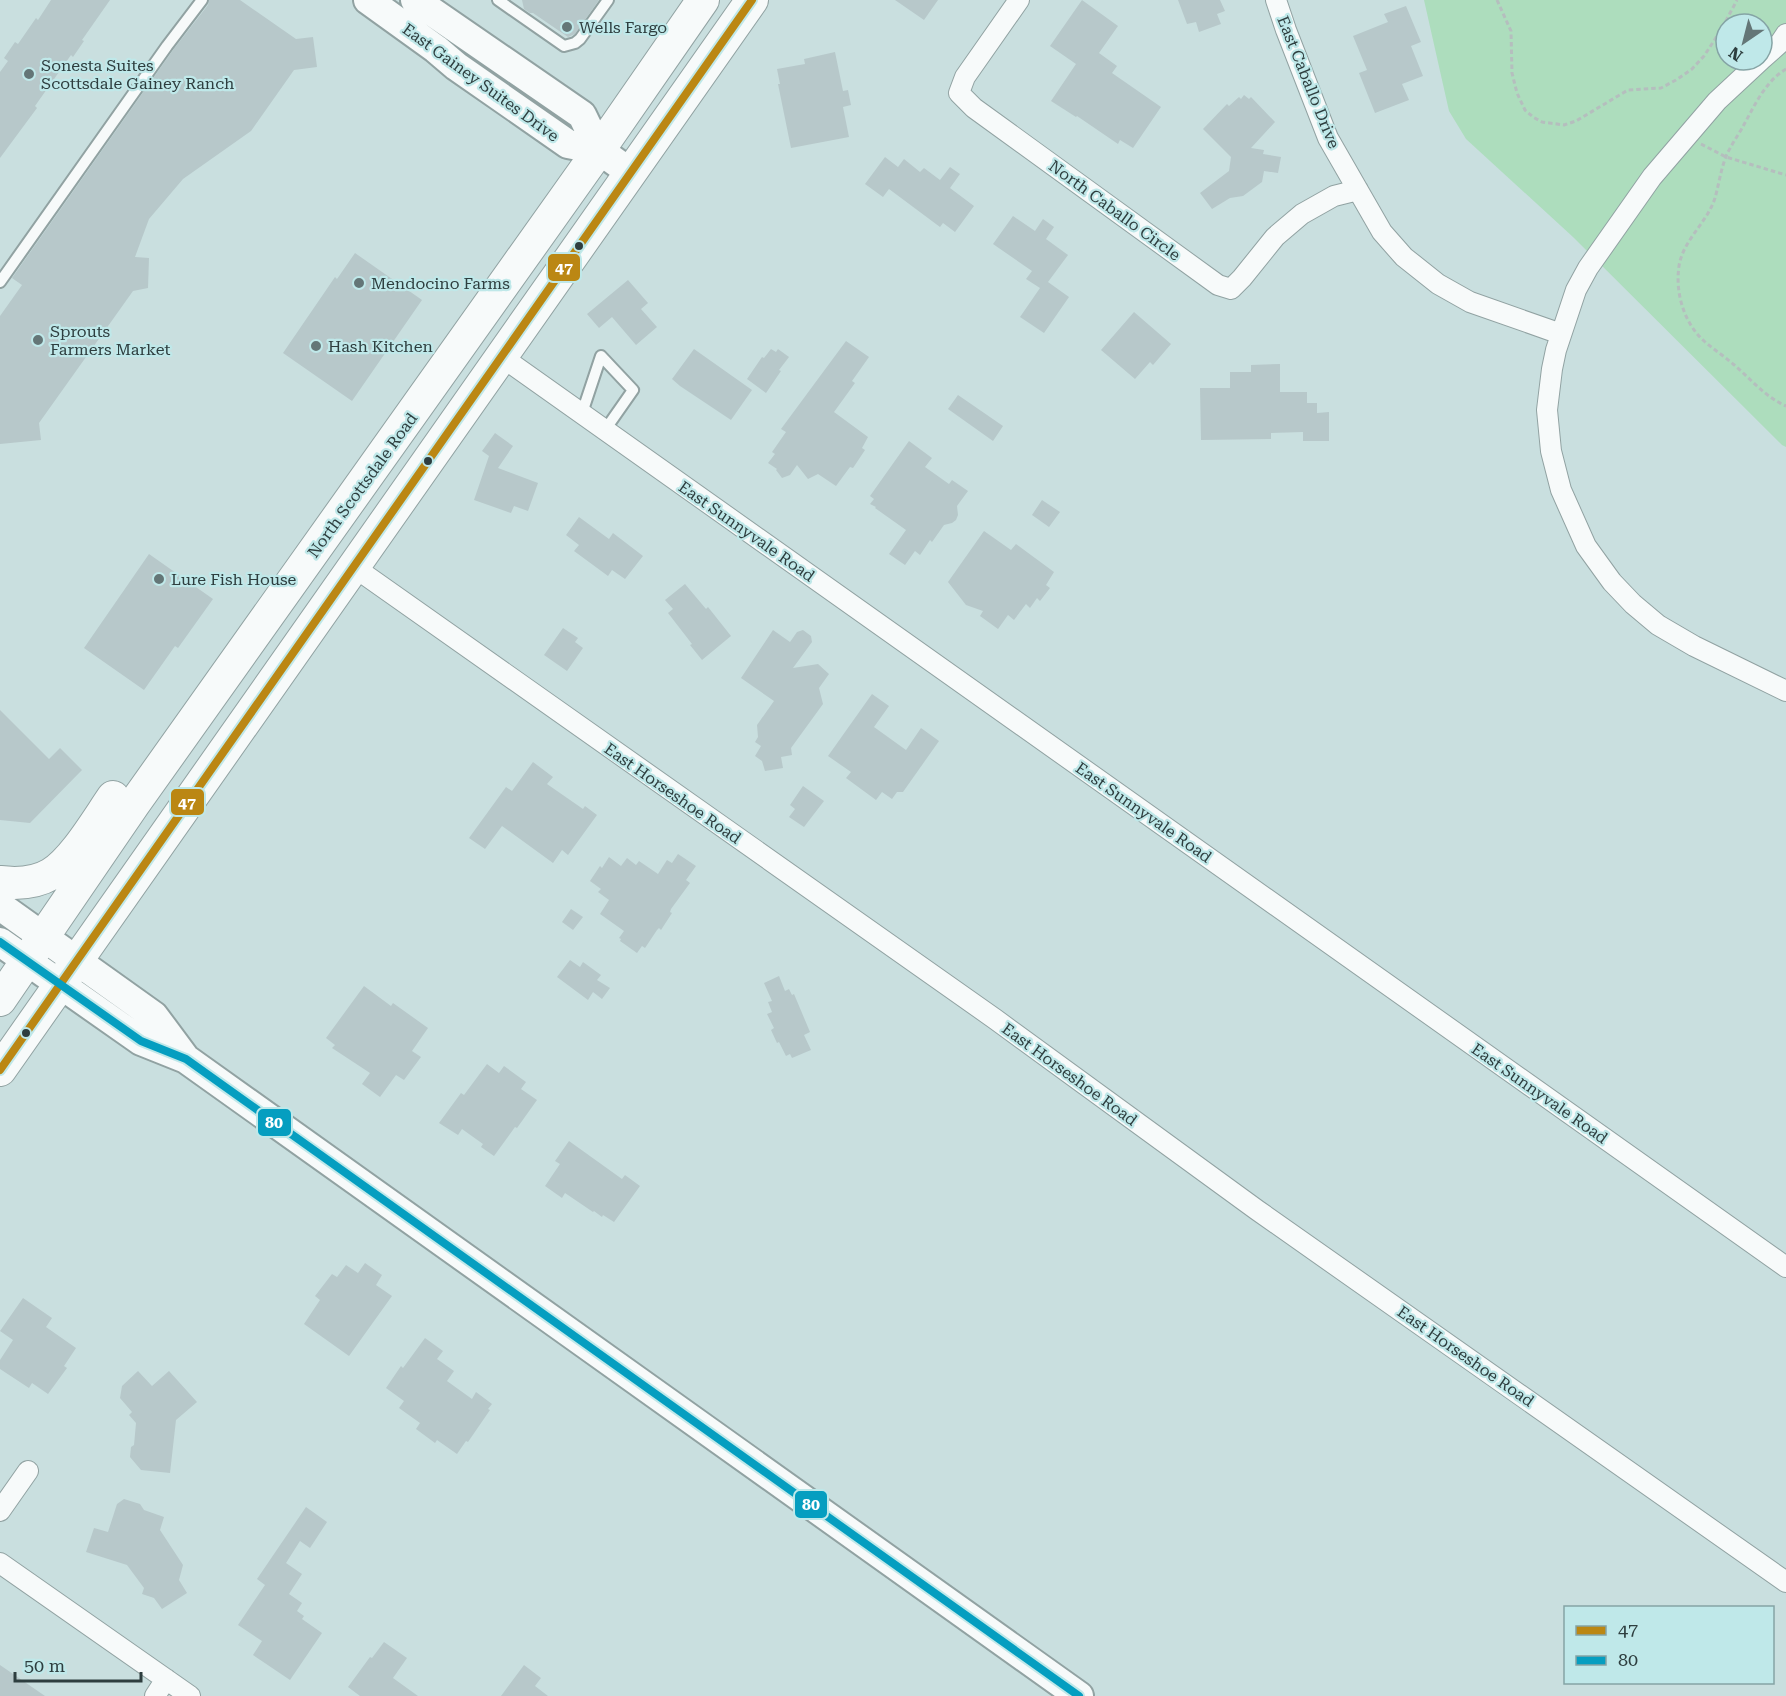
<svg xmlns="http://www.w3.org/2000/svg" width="1786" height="1696" font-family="'Roboto Serif',serif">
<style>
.green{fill:#adddbd;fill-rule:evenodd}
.building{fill:#b7c8ca}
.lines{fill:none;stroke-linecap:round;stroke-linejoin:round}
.lane-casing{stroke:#91a2a2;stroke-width:14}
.street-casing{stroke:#91a2a2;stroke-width:22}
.secondary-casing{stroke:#91a2a2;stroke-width:32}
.primary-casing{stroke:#91a2a2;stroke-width:34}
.path{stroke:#b5bebe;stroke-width:3;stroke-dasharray:4.5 3;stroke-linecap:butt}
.lane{stroke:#f7fafa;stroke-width:10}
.street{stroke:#f7fafa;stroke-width:20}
.secondary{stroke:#f7fafa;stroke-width:28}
.primary{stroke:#f7fafa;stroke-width:32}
.bus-1-casing{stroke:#bfe8e9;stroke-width:12}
.bus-2-casing{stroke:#bfe8e9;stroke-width:12}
.bus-1{stroke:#bb8713;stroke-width:8}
.bus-2{stroke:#059ec0;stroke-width:8}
.poi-dot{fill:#647677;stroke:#bfe8e9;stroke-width:2}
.bus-dot{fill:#2e3e3f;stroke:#bfe8e9;stroke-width:2}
.labels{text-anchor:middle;stroke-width:4.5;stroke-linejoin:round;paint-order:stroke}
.poi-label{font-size:16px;fill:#2e3e3f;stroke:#bfe8e9;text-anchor:start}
.street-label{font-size:16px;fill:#2e3e3f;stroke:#bfe8e9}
.line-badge{stroke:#bfe8e9;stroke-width:2}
.badge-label{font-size:16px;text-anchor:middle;font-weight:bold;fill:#fff}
</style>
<rect width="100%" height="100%" fill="#c9dfdf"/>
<path class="green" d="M1424,0H1786V447L1782,445L1573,237L1466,139L1449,111ZM1726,24H1762V60H1726Z"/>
<path class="building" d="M51,0H110L82,40L84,41L73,57L71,55L35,106L37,108L0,158V72L8,61L4,58L15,42L18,44L36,18L38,20Z
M209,0H240L296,39L313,37L317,67L294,70L251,131L183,179L149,219L135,257L149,258L148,288L133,291L39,423L41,440L0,444V316L22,285L12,278L173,50L208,5Z
M522,0H599L575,34L568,37L533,13H530L524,9Z
M895,0H938L924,20Z
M1082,0L1118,26L1099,53L1117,66L1112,73L1161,107L1133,148L1120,140L1118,144L1077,116L1076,117L1051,101L1076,64L1050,46Z
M1178,0H1220L1225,11L1217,14L1221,24L1199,32L1196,22L1187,24Z
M1406,6L1421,42L1411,46L1423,76L1402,84L1409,100L1375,113L1359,73L1367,70L1353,36L1388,22L1384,14Z
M835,52L843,91L848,90L851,105L843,107L849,137L791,148L778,84H780L777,69L805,64L804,59Z
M1244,95L1249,99L1251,97L1275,122L1251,148L1264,150L1263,154L1281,157L1278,173L1264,171L1262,182L1243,196L1230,198L1212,209L1200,193L1229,171L1231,157L1203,129L1227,104L1229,106L1239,97L1241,99Z
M885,157L898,167L904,159L920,172L924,168L940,180L950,167L960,174L950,188L974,206L955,232L943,223L940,227L889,189L883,197L865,184Z
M1013,216L1035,231L1043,219L1054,227L1046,239L1068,255L1048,282L1069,297L1044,333L1020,317L1040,288L1026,279L1032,271L993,244Z
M355,253L422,300L352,401L283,353L335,277L337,279Z
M628,280L648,303L641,309L657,327L636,345L612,317L599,328L587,314Z
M1134,312L1171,344L1153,365L1150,362L1135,379L1101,350Z
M846,341L869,357L852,381L855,383L834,412L868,437L862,448L865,450L853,468L850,467L836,486L818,474L808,479L797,465L790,475L782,478L776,470L777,469L768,463L775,454L772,452L786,432L781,429Z
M694,349L752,390L731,420L680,386L672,379Z
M771,349L776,352L778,349L789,357L779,370L781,371L766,393L747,379L762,357L764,358Z
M1280,364V392H1307V403H1317V413L1329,412V441H1303V432L1271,433V439L1201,440L1200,388H1230V372H1251V365Z
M958,395L1003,426L993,441L948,409Z
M495,433L513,446L498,468L538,483L528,511L514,506L511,513L474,500L489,456L482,451Z
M909,441L932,458L925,467L949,484L952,480L968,491L957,506L958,515L956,520L952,523L944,525L932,542L930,540L920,555L915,551L905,565L889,554L906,530L875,508L876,507L870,504L874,499L870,496Z
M1042,500L1060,512L1049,527L1032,515Z
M579,517L609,539L613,533L643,556L625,579L612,570L608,576L574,551L579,545L566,535Z
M984,531L1011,550L1016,544L1054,572L1046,585L1050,588L1040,601L1037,598L1030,608L1026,604L1014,620L1008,615L998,629L980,616L983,611L966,605L948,582Z
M149,554L213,599L178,648L175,646L144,690L84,648Z
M685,584L706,609L708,607L731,636L702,660L690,645L692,644L668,613L673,609L665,600Z
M563,628L578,638L575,642L583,648L567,671L544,655Z
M773,630L790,642L797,632L803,630L811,636L812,642L793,668L818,664L829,674L819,688L823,704L791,748L792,755L781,757L783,768L765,771L762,761L755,756L761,746L755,742L758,737L757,725L774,701L741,678Z
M872,694L889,706L874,727L906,750L921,728L939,741L903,792H897L892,799L882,792L876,800L846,778L851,772L828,756Z
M0,710L49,759L60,748L82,770L30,823L0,820Z
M533,762L553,777L547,784L583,809L585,806L597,815L568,855L562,850L553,863L502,826L485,849L469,838L506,787L512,791Z
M803,786L824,801L804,827L789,817L795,809L790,805Z
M678,854L696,866L686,880L690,883L671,909L670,912L672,913L661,930L659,928L657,930L645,948L642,946L637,953L620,941L621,939L619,938L624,931L600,914L609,900L598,892L601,889L590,881L600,866L602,868L609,857L621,866L627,858L636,865L639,861L658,874L667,860L672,863Z
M571,909L583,917L573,930L562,922Z
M570,960L580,967L583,962L601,975L597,980L610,988L602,999L593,992L588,1000L557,977Z
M779,976L785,991L789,989L792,995L794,994L810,1032L804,1035L811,1050L792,1058L790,1054L786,1056L779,1042L777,1043L771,1030L774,1028L767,1014L772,1012L768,1002L772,1001L764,983Z
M364,986L391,1006L393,1003L428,1028L412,1051L421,1057L404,1080L396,1075L380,1097L362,1084L370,1073L332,1048L335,1045L326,1038Z
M487,1064L499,1073L504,1066L526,1082L521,1089L537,1100L517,1128L515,1127L494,1156L481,1147L483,1144L462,1129L458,1135L439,1123L461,1093L464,1095Z
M569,1141L622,1179L625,1175L640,1186L614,1222L603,1215L602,1217L594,1211L593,1212L565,1193L562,1198L545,1186L560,1164L555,1161Z
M365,1263L382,1275L376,1285L392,1296L349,1356L304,1324L320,1300L315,1296L332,1274L337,1277L346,1265L358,1273Z
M23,1298L52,1318L46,1327L76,1348L64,1366L67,1368L48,1394L32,1383L29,1388L0,1369V1360L13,1340L0,1331Z
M425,1338L443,1351L437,1359L454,1371L447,1381L472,1399L476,1392L492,1404L488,1409L490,1410L468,1442L466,1441L457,1454L437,1440L435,1443L416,1429L420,1423L399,1408L404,1401L386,1388L401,1366L403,1368Z
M138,1371L152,1386L169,1371L197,1402L176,1420L170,1473L141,1470L130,1457L131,1447L134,1445L136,1423L129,1415L132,1412L120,1398L122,1386Z
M124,1499L140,1504L144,1510L164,1517L160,1530L183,1565L179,1580L187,1593L162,1609L154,1598L142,1594L144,1588L127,1565L86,1552L94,1528L108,1532L117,1504Z
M306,1507L327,1522L310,1548L300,1541L286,1563L302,1574L289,1594L302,1603L297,1611L304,1616L302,1619L322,1633L290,1680L253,1655L262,1641L238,1625L265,1585L257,1579Z
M384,1642L407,1658L393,1678L418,1696H360L348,1687L370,1657L372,1658Z
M0,1665L45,1696H0Z
M524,1665L541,1678L535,1686L548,1696H501Z"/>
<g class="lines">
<g class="lane-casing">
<path id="lane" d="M498,0L564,46L575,43L580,39L608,0
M0,282L167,46L202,0
M582,413L601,356L633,390L605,430"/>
</g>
<g class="street-casing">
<path id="street" d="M1019,0L965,77L959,93L974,108L1218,285L1231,289L1242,278L1275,237L1302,214L1334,196L1358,190
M1276,0L1286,30L1328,138L1382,232L1404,257L1438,284L1470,302L1561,334
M1762,59L1780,43L1786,34
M1761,60L1717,101L1652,177L1588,268L1576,290L1556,350L1552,369L1547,410L1551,451L1561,490L1586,546L1612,582L1633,604L1658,625L1694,646L1786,691
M502,357L1786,1267
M354,567L995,1019L1257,1210L1786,1582
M0,1511L28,1471
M0,1563L190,1696
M155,1696L166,1679"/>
</g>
<g class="secondary-casing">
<path id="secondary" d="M368,0L436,49L456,66L568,144L599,150L631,173
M415,0L582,115L599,150
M0,906L154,1016L186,1059
M0,942L141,1041L186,1059L1079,1696"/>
</g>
<g class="primary-casing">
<path id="primary" d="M0,882C17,884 36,883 51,874C74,860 97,820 113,797
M0,1000L134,804L599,150L703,0
M0,1070C249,712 502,357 752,0"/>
</g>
<path class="path" d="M1497,0L1511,31L1512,73L1517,93L1525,110L1533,117L1542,122L1564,125L1576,121L1628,90L1661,88L1676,80L1692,69L1704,56L1721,30L1737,0
M1786,69C1764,82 1753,109 1741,130C1736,138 1731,146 1727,154C1721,168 1719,184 1715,198C1707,223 1683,240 1679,266C1675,293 1684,323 1704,341C1713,349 1724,356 1733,364C1750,378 1765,397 1786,406
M1701,144L1726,157L1786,175"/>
<use href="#lane" class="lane"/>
<use href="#street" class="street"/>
<use href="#secondary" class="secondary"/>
<use href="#primary" class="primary"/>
<g class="bus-1-casing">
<path id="bus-1" d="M0,1070C249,712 502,357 752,0"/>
</g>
<g class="bus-2-casing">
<path id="bus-2" d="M0,942L141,1041L186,1059L1079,1696"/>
</g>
<use href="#bus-1" class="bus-1"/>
<use href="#bus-2" class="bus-2"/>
</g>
<g class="poi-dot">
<circle cx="567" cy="27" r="6"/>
<circle cx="29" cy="74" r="6"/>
<circle cx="359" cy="283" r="6"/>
<circle cx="38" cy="340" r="6"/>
<circle cx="316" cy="346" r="6"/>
<circle cx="159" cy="579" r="6"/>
</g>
<g class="bus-dot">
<circle cx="579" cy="246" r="5"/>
<circle cx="428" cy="461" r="5"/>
<circle cx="26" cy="1033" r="5"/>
</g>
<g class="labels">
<g class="poi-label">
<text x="579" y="33">Wells Fargo</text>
<text x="41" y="71">Sonesta Suites<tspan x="41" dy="18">Scottsdale Gainey Ranch</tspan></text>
<text x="371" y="289">Mendocino Farms</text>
<text x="50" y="337">Sprouts<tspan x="50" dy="18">Farmers Market</tspan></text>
<text x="328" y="352">Hash Kitchen</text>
<text x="171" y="585">Lure Fish House</text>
</g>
<g class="street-label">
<text transform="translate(481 82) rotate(36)" y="6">East Gainey Suites Drive</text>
<text transform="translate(1309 82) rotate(68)" y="6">East Caballo Drive</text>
<text transform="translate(1115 210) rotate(36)" y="6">North Caballo Circle</text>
<text transform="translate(362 485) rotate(-54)" y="6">North Scottsdale Road</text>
<text transform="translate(747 531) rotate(35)" y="6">East Sunnyvale Road</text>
<text transform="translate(673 793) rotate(35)" y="6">East Horseshoe Road</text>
<text transform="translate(1144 812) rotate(35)" y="6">East Sunnyvale Road</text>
<text transform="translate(1070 1074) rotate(36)" y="6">East Horseshoe Road</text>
<text transform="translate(1540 1093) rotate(35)" y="6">East Sunnyvale Road</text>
<text transform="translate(1466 1356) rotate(35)" y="6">East Horseshoe Road</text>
</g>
</g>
<g class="line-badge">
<rect x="547" y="253" width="34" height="29" rx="6" fill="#bb8713"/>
<rect x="170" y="788" width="35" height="28" rx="6" fill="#bb8713"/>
<rect x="257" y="1108" width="35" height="29" rx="6" fill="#059ec0"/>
<rect x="794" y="1490" width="34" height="29" rx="6" fill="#059ec0"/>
</g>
<g class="badge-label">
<text x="564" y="273">47</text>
<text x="187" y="808">47</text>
<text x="274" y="1128">80</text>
<text x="811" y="1510">80</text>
</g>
<rect x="1564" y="1606" width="210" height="78" fill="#bfe8e9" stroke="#85a4a5" stroke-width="1.5"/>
<rect x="1576" y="1626" width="30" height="9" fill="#bb8713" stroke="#85a4a5" stroke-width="1.5"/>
<text x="1618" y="1636" font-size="18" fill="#2e3e3f">47</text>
<rect x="1576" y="1656" width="30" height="9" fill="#059ec0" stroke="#85a4a5" stroke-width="1.5"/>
<text x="1618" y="1666" font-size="18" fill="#2e3e3f">80</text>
<g transform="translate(1744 42) rotate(215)"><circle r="28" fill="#bfe8e9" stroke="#85a4a5" stroke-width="1.5"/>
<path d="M0-4.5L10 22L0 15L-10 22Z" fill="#647677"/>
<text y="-9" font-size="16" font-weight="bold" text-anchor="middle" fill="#2e3e3f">N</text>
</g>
<path d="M15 1672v9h126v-9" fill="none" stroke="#2e3e3f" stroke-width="3"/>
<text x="24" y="1672" font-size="18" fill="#2e3e3f" stroke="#bfe8e9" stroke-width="4.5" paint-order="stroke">50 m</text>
</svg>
